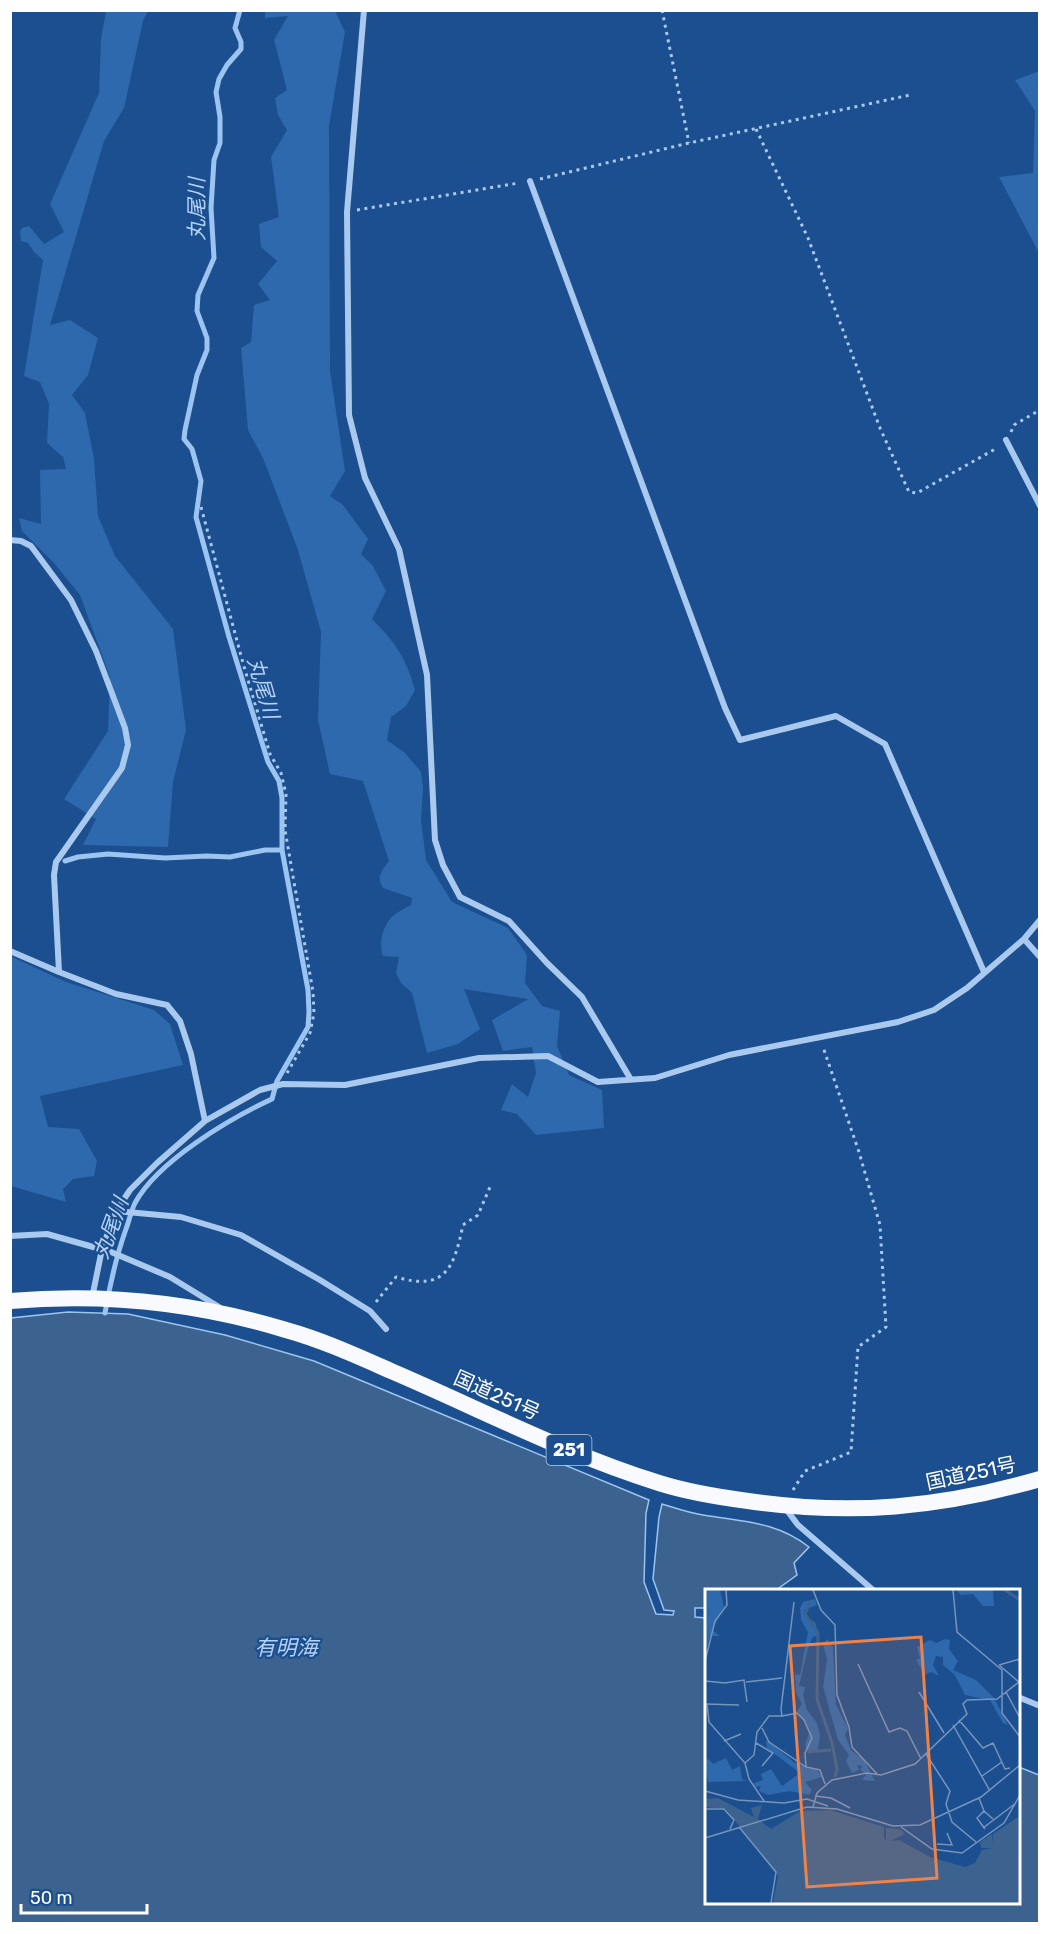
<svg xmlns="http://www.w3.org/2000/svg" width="1050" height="1934" font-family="Rubik,'Noto Sans JP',sans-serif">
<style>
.green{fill:#2e69ad}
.water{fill:#3c6290;stroke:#9cc4f0;stroke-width:1.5}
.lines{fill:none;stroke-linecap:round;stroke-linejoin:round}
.stream{stroke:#9cc4f0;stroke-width:5}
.path{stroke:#a9c9ee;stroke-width:3;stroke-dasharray:3 4.5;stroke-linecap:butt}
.minor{stroke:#a9c9ee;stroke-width:6}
.trunk{stroke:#f8faff;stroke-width:16}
.labels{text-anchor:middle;stroke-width:4.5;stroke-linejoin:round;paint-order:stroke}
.shield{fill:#1b4f8f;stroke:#bbcadd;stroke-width:1.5}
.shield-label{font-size:18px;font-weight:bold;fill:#fff}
.street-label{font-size:20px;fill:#fff;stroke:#1b4f8f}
.water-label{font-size:21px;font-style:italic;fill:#b5d3f5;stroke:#1b4f8f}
.inset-river{fill:none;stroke:#3c6290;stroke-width:3}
.inset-road{fill:none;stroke:#7695bc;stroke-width:1.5}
.view{fill:#ee8249;fill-opacity:0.15;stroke:#ee8249;stroke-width:3}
.inset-edge{fill:none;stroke:#fff;stroke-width:3}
</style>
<rect width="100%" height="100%" fill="#1b4f8f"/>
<path class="green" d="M106,11H148L143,21L124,108L104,141L50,325L70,320L98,338L88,375L72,395L85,413L94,459L98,516L115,556L173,629L186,730L173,782L168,847L83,845L96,819L64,799L108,731L110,677L80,595L54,563L22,531L19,518L41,524L40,470L66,469L63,457L47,443L49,404L40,382L24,376L43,260L34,252L28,243L21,241L20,232L22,228L29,226L44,244L64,232L50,204L99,93L101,39Z
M265,11H335L345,32L329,126L330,371L345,471L330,496L343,505L368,539L361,554L373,566L386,591L372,619C396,643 406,658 415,690L406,706L391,717L387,740L405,753L421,772L423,787L421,820L426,860L452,902L508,928L527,955L525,983L542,1006L560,1011L557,1046L569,1075L602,1090L604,1128L536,1135L517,1114L501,1110L512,1084L528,1097L536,1073L532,1047L503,1051L492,1020L528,999L464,989L480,1029L458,1044L427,1053L412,993L401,983L396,973L399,957L383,956C378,943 383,924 394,915C399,911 405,908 411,905L412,898L383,888C376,877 382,870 389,861L363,781L330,774L318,720L321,632L298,550L263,458L248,430L241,348L251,342L254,305L270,300L258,284L277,261L261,247L259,224L279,217L271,157L287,130L278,115L275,98L287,90L274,40L288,16L265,18Z
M1039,71H1040L1039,253L999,177L1033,173L1035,111L1015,80Z
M10,956L66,982L154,1010L170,1024L183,1065L40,1096L48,1127L79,1129L97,1161L94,1176L73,1179L63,1189L66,1202L11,1186Z"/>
<path class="water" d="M68,1312L128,1314L225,1335L314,1361L649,1500L646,1513L644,1582L656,1614L673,1615L674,1611L664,1610L653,1579L659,1517L662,1504C675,1508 689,1513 703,1515C743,1522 775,1521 809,1547L794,1563L797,1575L776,1590H706V1608H695V1617L706,1618V1902H1018L1019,1767L1039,1775V1923H11V1318Z"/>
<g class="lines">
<path class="stream" d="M65,861L78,857L108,854L165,858L207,856L230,857L265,850H282
M105,1313C110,1284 116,1257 126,1229C129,1221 131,1211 135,1203C158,1161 229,1119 272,1099L277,1081L308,1027L309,1012L308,990L282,850V798L279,781L268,762L229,637L196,517L201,481L192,449L184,439L185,430L197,375L207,350V338L197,311L198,295L214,258L211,208L214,160L220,143V117L216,92L219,79L227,65L241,49V42L235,28L240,10"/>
<path class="path" d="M662,10L689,143
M756,129L808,238L880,428L909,492L917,493L997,448
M540,179L689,143L910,95
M357,210L519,183
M1011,432L1014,425L1040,410
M201,507L243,663L270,754L281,773L286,794L285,830L313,992L314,1013L310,1033L287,1073
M376,1302L396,1277C446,1292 454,1267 463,1225L478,1215L490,1187
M793,1490L805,1471L851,1452L858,1347L886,1327L880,1225L859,1152L823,1047"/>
<path class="minor" d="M364,10L347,212L349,415L365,478L399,549L427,675L435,840L443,865L460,897L509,921L547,963L582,997L630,1078
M530,181L725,708L740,740L836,716L885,744L984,972
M1006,440L1040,506
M10,540L21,541L31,546L71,600L96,651L125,728L128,745L122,768L56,862L54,875L59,972L116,994L167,1005L180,1021L191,1054L205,1121
M1024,939L1040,957
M10,951L59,972
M116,1211L181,1217L241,1235L320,1280L370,1311L386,1329
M10,1236L47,1234L111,1252L170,1277L219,1307
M92,1298L102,1249L116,1211L130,1190L157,1163L205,1121L260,1090L283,1084L345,1085L479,1058L548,1056L598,1082L655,1078L729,1055L898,1022L934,1010L967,988L1024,939L1040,920
M786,1509L798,1525L873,1590
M1018,1697L1040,1706"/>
<path class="trunk" d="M10,1301C103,1293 198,1303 286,1330C322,1340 357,1356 391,1371C480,1409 566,1454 659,1483C687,1492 718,1497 748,1501C851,1516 940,1508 1040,1479"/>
</g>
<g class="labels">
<rect class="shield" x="546.5" y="1435" width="45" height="30" rx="4.5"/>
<g class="shield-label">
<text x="569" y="1456">251</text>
</g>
<g class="street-label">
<text transform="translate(497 1395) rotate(24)" y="7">国道251号</text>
<text transform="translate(971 1473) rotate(-12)" y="7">国道251号</text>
</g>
<g class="water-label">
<text transform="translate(197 209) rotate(-90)" y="7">丸尾川</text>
<text transform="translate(263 688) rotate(74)" y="7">丸尾川</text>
<text transform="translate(111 1228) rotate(-70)" y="7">丸尾川</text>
<text x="286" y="1655">有明海</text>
</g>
</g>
<g transform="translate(705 1589)">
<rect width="315" height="315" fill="#1b4f8f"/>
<path d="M0,1H15L19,18L7,41L15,47H5L0,64ZM251,1H288L289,17H278L268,5L256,6ZM110,10L112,16L99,21L102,29L110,33L114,46L108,48L103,59L94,97L100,98L98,106L102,121L112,134L115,146L113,161L103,162L100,156L105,141L92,122L97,115L91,104L90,85L95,86L103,43L96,31L95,19L98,13ZM122,50L128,58L131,116L143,139L140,146L146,161L159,171L170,192L157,191L161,186L155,180L158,177L152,176L154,181L147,184L141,172L144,166L133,151L118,98L122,71L118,55ZM240,50L245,51L244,60L253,72L248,81L271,91L289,109L303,136L298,134L285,111L260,106L250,86L238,76V68L231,67L228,76L234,87L226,83L220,86L211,71L215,69L212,58L225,51L231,54ZM61,151L90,174L113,182L117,188L100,193L107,201L104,206L85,202L63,206L54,202L56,197L50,198L49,194L58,191L56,185L66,180L77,197L95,184L62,159ZM21,169L27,181L35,177L37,190L42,192L3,193L0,172L4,170L8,175Z" fill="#2e69ad"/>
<path d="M13,209L49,228L46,219L57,216L53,230L66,240L95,222L125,221L179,238V248L181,252V239L194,240L199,243L198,246L186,252L194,251L225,268L260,278L270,274L277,261L287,259H276L275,253L287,245L288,256V245L313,228L315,314H68L73,287L21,220L0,218V210Z" fill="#3c6290"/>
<path class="inset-river" d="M300,1L315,11M106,11L100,25L113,44L112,110L127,154L132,180L130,188M102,163L126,161"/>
<path class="inset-road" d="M108,1L116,21L130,36L132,106L144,138L147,158L173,186M248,1L252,43L297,81V124L315,148M89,13L76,120L77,127L92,124L99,131L107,149L100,164L101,178L115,181L120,195M0,72L10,32L22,16L21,1M153,75L184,143L195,139L202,142L216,170M294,76L315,70M0,92L20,94L39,91L42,113M41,93L77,89M214,103L239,144M301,103L315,129M0,115L34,116M2,115L4,133L40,174L44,190L59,212M254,131L278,159L288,154L300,180L305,179M248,136L285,202M57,139L64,153L101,178M19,152L36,145M51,154L68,164L57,177M221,165L245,202L241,215L247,233L271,253M40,174L49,166L52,143L64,127H77M277,187L297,173M0,202L33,211L79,214L102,210L123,217M110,207L126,209L145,219M274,209L279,222L288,230M108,218L112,204L127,191L162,184L176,186L210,175L262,125L258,115L262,111L292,110L314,93L294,76M0,220H19L29,231L25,240M279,222L272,229L280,240M34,238L71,283L66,314M196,238L227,260L257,264L299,234L315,206M278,239L311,214M0,249L102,218L132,220L188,237L215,236L276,208L315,176M232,255L247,256L242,244"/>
<path class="view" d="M216,48L232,289L102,298L85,57Z"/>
<rect width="315" height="315" class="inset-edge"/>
</g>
<rect width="1050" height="1934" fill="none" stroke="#ffffff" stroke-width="24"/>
<path d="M21 1904v9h126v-9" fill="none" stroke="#ffffff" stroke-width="3"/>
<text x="30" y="1904" font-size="18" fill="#ffffff" stroke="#1b4f8f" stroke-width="4.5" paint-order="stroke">50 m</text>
</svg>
